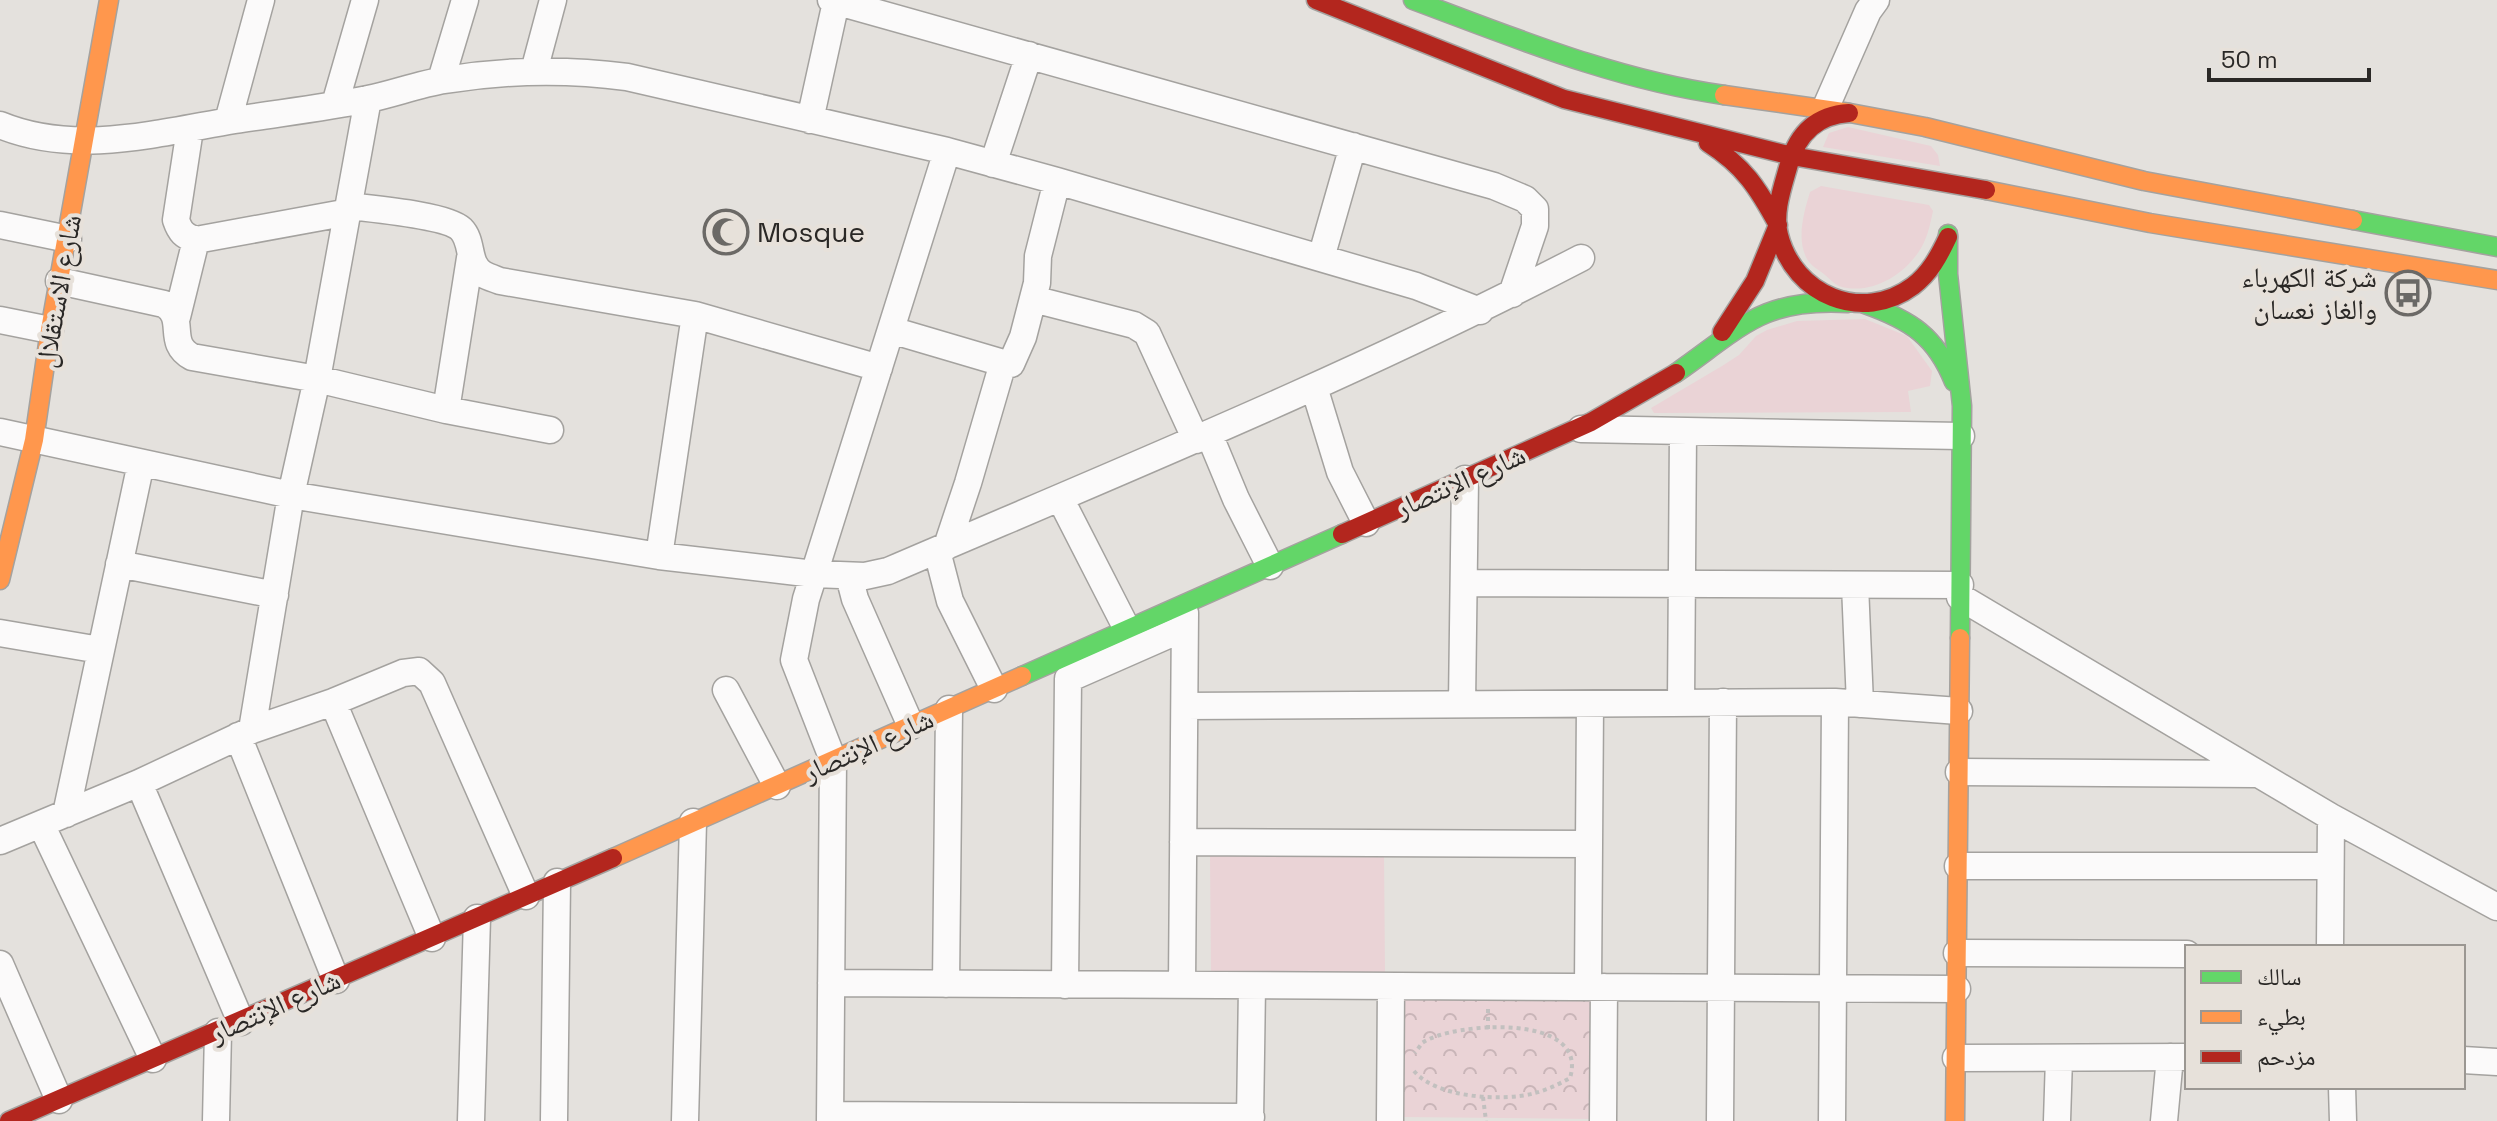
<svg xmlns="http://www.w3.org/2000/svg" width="2497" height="1121" font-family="'Space Grotesk','Noto Naskh Arabic',sans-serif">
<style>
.grass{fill:#ead3d6}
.park{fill:url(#park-crowns)}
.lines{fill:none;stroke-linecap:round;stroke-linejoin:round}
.street-casing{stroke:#a4a29f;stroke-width:29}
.fast-casing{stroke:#a4a29f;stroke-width:21}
.slow-casing{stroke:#a4a29f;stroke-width:21}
.jam-casing{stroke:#a4a29f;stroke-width:21}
.path{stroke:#c2c0bf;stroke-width:4;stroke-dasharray:4 4;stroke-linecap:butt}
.street{stroke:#fbfafa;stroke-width:26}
.fast{stroke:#63d668;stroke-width:18}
.slow{stroke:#ff974d;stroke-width:18}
.jam{stroke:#b3261e;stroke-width:18}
.labels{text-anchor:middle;stroke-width:8;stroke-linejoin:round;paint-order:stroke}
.poi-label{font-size:28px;fill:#2a2826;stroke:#e7e1da;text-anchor:start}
.street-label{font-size:28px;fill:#2a2826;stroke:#e7e1da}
</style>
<defs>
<pattern id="park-crowns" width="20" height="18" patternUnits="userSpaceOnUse" patternTransform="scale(2)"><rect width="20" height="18" fill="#ead3d6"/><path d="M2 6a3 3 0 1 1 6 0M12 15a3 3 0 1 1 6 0" fill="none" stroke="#c9b5b8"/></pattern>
</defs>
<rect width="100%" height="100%" fill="#e4e1dd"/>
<path class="grass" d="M1848,127L1931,146L1938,155L1940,166L1823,147L1829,133Z
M1821,186L1929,205L1933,211C1931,220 1929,231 1925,240C1912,271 1873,297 1839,286C1834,284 1829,278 1825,275C1819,270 1810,265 1807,259C1796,239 1804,212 1810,192Z
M1865,319L1907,336L1932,371L1930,386L1908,391L1911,412L1654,413L1651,408L1722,366L1739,355L1756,336L1767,330L1797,321Z
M1384,853L1385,974L1211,975L1210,855Z"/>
<path class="park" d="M1403,998L1597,1000L1595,1119L1401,1117Z"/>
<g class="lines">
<g class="street-casing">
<path id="street" d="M831,0L1494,186L1525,199L1535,209V226L1512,294
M534,71L553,0
M441,80L465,0
M335,104L365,0
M1825,109L1868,11L1876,0
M810,120L836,2
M228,121L261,0
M0,125C75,156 158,133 235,120C279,113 324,108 368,99C393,94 419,84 445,80C506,70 566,69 627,77L947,151L1057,181L1416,286L1480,311
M190,129L176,220C180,232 184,236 196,240L349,212
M993,164L1029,55
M349,206C372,209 446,215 461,229C474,242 466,263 483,274C488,277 495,279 500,281L695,315
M0,225L68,239
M1321,258L1353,146
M59,281L164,304C188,319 165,342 192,357L317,379L446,410L470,258
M1033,299L1134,325L1147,333L1196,440
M177,317L196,240
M0,320L50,330
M891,330L1003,363L1011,364L1023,337L1037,283L1038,256L1057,181
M1314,387L1340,472L1366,523
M446,410L550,430
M1581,429L1961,436
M0,432L291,495L659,556L814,574L865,576L888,571C1121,471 1356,375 1581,258
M1209,434L1236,499L1270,566
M1060,498L1127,629
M947,546L968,483L1003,363
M937,551L950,601L994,689
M659,556L695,315L879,368
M119,564L275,595
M849,576L855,599L911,726
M1464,583L1960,585
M1855,585L1860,704
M1960,597L2331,817L2497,907
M0,633L100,650
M726,690L777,786
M333,702L432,938
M1681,702L1683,432
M1462,704L1465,479
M1185,706L1835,702L1959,711
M252,730L291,495L317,379L368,99
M238,736L336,980
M1959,772L2255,774
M139,783L241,1022
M66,814L141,463
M41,824L153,1059
M0,841L139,783L252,730L333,702L403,673L419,671L432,683L526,896
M1183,842L1589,844
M1958,866H2330
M2330,947L2331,817
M1957,953L2187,954
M0,964L59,1100
M831,983L1957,989
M946,984L949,709
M1065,985L1068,679L1184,628
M1182,985L1185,613
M1588,987L1590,704
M1956,1058L2187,1057
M2463,1060L2497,1062
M2342,1087L2343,1121
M830,1115L1251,1117
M216,1121L218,1032
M471,1121L477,918
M554,1121L557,882
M685,1121L693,822
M830,1121L833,760L794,660L806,599L814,574L947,151
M1250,1121L1252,986
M1390,1121L1391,986
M1603,1121L1604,987
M1720,1121L1723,702
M1832,1121L1835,702
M2057,1121L2059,1058
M2164,1121L2170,1057"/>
</g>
<g class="fast-casing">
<path id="fast" d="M1413,0C1515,38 1616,80 1724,95
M2353,220L2497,247
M1948,234V274L1962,406L1960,638
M1865,304C1910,320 1936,336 1954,382
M1676,373C1742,327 1762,298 1848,303
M1022,676L1342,534"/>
</g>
<g class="slow-casing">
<path id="slow" d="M1724,95L1850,113L1925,127L2144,181L2353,220
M1986,190L2150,223L2497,280
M0,580L34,440L50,330L109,0
M613,858L1022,676
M1955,1121L1960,638"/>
</g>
<g class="jam-casing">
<path id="jam" d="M1316,0L1564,99L1792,156L1986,190
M1849,113C1817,115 1798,133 1789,164C1783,186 1773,212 1779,235C1794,295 1862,324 1913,286C1930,273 1939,256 1948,237
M1708,143C1744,166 1758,188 1778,225L1755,281L1722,332
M1342,534L1591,422L1676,373
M9,1121L613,858"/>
</g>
<path class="path" d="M1488,1029V1007
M1414,1071C1436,1098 1503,1102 1535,1093C1547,1090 1559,1084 1570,1078C1590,1012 1452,1022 1422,1043C1421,1045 1416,1051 1415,1053
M1483,1097L1486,1121"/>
<use href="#street" class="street"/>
<use href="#fast" class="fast"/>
<use href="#slow" class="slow"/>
<use href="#jam" class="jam"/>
</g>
<defs>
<g id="mosque-ring" transform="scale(2.3)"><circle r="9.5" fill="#e7e1da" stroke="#6b6966" stroke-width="1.5"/><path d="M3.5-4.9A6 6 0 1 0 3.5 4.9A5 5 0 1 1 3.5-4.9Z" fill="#6b6966"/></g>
<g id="bus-ring" transform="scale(2.3)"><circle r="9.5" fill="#e7e1da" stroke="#6b6966" stroke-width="1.5"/><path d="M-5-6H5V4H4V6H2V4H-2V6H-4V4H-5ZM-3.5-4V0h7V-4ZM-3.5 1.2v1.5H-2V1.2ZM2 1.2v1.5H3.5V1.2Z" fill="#6b6966"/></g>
</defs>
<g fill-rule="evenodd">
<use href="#mosque-ring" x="726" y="232"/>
<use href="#bus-ring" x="2408" y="293"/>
</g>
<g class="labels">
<g class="poi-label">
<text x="757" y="242">Mosque</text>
<text x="2377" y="287" text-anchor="end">شركة الكهرباء<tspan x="2377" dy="32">والغاز نعسان</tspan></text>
</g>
<g class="street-label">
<text transform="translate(58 291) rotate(-80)" y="10">شارع الاستقلال</text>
<text transform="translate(1460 481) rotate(-24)" y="10">شارع الإنتصار</text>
<text transform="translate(868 745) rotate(-24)" y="10">شارع الإنتصار</text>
<text transform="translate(275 1006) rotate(-24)" y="10">شارع الإنتصار</text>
</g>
</g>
<rect x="2185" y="945" width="280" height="144" fill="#e7e1da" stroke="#9b9792" stroke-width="2"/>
<rect x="2201" y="971" width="40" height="12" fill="#63d668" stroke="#9b9792" stroke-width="2"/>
<text x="2257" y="985" font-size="24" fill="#2a2826">سالك</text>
<rect x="2201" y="1011" width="40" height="12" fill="#ff974d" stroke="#9b9792" stroke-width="2"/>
<text x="2257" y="1025" font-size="24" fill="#2a2826">بطيء</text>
<rect x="2201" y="1051" width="40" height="12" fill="#b3261e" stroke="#9b9792" stroke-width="2"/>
<text x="2257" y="1065" font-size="24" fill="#2a2826">مزدحم</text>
<path d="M2209 68v12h160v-12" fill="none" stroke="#2a2826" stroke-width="4"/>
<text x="2221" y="68" font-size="24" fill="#2a2826" stroke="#e7e1da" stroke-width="6" paint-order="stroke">50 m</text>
</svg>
